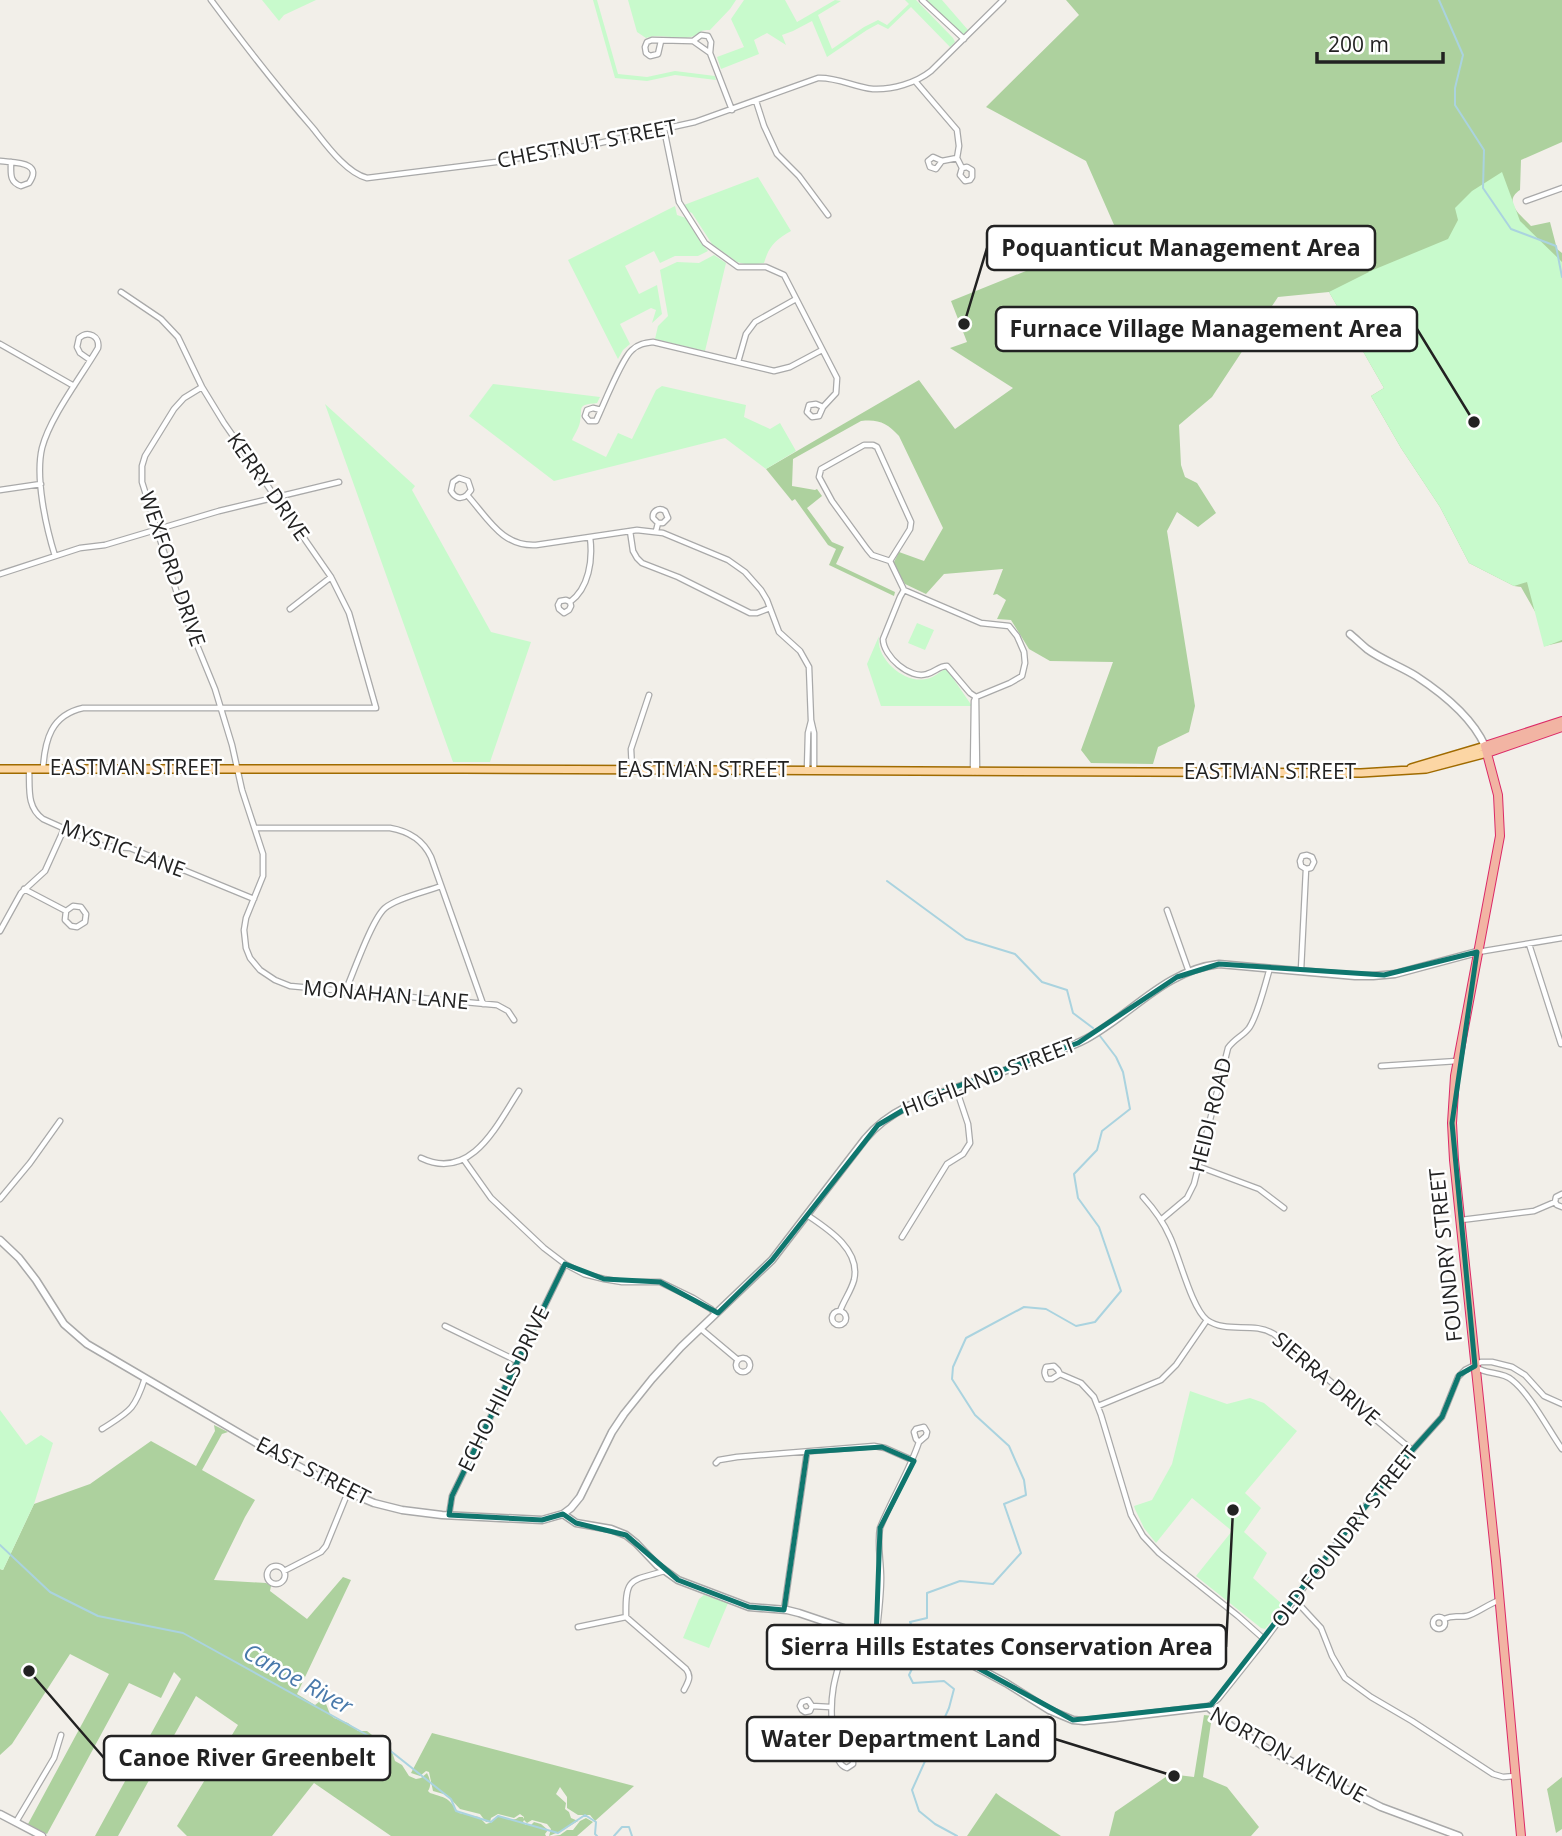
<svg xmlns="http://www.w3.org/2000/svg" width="1562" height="1836" font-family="'Open Sans',sans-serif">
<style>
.forest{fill:#add19e}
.park{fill:#c8facc}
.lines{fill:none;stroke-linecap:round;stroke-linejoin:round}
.stream{stroke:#aad3df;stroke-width:2}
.minor-casing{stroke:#a9a9a9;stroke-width:7}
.tertiary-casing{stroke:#a9a9a9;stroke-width:9}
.primary-casing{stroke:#a06b00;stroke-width:10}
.trunk-casing{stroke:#dc2a67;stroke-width:10}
.minor{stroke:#fff;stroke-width:4.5}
.tertiary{stroke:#fff;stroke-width:6}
.primary{stroke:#fcd6a4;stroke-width:7}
.trunk{stroke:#f2b4a3;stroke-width:8}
.marked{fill:none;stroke:#0f766e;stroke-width:5;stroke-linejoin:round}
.labels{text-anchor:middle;stroke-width:5;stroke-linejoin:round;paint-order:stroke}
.street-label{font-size:21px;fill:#222;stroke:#fff}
.water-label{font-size:23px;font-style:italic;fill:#4a7aab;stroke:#fff}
.leader{fill:none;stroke:#222;stroke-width:2.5}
.callout-dot{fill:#222;stroke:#fff;stroke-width:2.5}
.callout{fill:#fff;stroke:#222;stroke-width:2.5}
.callout-label{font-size:23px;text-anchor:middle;font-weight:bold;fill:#222}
</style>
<rect width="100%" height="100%" fill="#f2efe9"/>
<path class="forest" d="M1066,0H1562V142L1521,160L1520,190C1502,202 1521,215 1531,226L1550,222L1557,249L1562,253V642L1545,646L1537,615L1521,587L1514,586L1469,563L1440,507L1401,448L1371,396L1384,388L1329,292L1278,297L1212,397L1179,425L1181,465L1185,477L1197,483L1216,513L1198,527L1177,512L1167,531L1195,706L1189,732L1158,747L1153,764L1091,763L1081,750L1113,662L1050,661L1029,649L1011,620L997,619L1006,600L997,594L993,595L1003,569L944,574L926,594L905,584L893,564L899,552L924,561L943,528L899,436C887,423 879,419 861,421L793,459L792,486L815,490L817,489L822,496L807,508L832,542L844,547L836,564L895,592L894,596L829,565L836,549L828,545L795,499L792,501L766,469L919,380L955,429L1013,388L950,348L967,342L951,301L1118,234L1086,161L986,107L1079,15Z
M214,1425L228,1432L222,1434L202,1470L255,1500L245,1517L214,1580L266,1583L271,1586L270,1591L307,1619L343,1577L351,1580L297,1694L315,1705L320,1701L317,1695L318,1692C321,1690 326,1693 328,1696L326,1704L330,1714L334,1718L348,1723L358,1731H367L372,1735L375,1740L379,1742H383L388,1739L395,1761L402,1765L409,1776L416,1779L421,1778L427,1773C430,1779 432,1785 428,1791L430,1793C449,1799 447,1797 459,1813L479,1817L486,1824L492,1822L498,1816L511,1820L516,1819L519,1817H523L524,1819V1817L520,1814L514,1818L498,1814L491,1818L490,1822H486L480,1814L460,1809L447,1795L433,1791L429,1772L426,1771L420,1776L411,1773L432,1733L634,1786L595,1821L590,1815H578L567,1808V1797L560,1787L556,1794L566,1803L565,1809L569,1812L571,1818L578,1821L563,1830L549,1836L551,1829L547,1824L532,1820L527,1823L524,1820L523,1822L526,1825H531L534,1822L541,1824L548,1830L545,1834L546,1836H391L314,1783L272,1836H187L177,1826L238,1725L196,1696L118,1836H95L181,1679L174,1672L161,1698L129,1683L47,1834L28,1824L109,1674L70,1654L12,1744L0,1755V1569L3,1570L34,1504L90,1484L151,1441L196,1466L215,1431Z
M1204,1715L1212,1716L1203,1777L1227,1787L1259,1827L1251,1836H1109L1115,1812L1170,1774L1194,1777Z
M1562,1777V1829L1556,1833L1547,1789Z
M996,1793L1001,1797L1061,1836H967Z
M586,1818L593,1822L577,1836H553L560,1835L567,1830H573L580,1821Z"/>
<path class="park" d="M262,0H316L284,15L279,21Z
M593,0H597L618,74L647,77L675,71L715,76L716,80L675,75L647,81L615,78Z
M628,0H736L730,9L710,30C699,30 702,32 694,36C683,41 660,33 646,38L637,32Z
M744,0H785L797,22L835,0L841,1L818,15L832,49L864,27L878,20L887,25L909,4L905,0H916L953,38L955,42L950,47L911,7L888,29L878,24L867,30L827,57L812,21L793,31L782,35L786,45L767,33L754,40L759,54L721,69L717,57L744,47L731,19Z
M927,0H942L968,30L964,34L959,33Z
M1502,172L1520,221L1562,262V640L1544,647L1527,582L1514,586L1469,563L1440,507L1401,448L1371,396L1384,388L1329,292L1373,270L1448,239L1458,220L1455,208L1472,191Z
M758,177L791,231C775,240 769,246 764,263L749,265L737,262L712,244L692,213L685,210L684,205Z
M675,206L677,215L686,218L701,243L708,251L698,256H675L660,263L654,251L625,266L639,294L657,285L662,314L652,323L656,310L651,308L620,324L630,344L623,350L618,359L568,260Z
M714,255L726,263L705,351L655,339L658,326L668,316L660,270L677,262L699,263Z
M493,384L600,397L597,403C576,405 583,407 580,422C579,428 574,435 572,440L606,457L618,433L632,439L656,390L662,386L746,405L744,417L770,429L780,423L796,451L766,469L725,438L554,481L469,416Z
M325,404L415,486L412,490L491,632L531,642L490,762H453Z
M917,623L934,630L925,650L908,643Z
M879,636C875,658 904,684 926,679C933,678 940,672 946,668L972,706H881L867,664Z
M1190,1391L1227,1404L1250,1398L1264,1403L1297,1431L1245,1493L1261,1508L1244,1532L1267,1553L1253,1578L1284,1606L1265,1629L1261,1628L1196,1576L1232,1531L1192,1498L1156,1543L1144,1528L1135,1509L1134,1506L1152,1500L1172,1464Z
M0,1410L26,1445L41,1435L53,1443L34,1504L3,1570L0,1569Z
M704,1595L728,1603L709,1648L683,1638L699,1599Z"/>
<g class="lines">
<path class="stream" d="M1439,0L1463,55L1455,88V105L1484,150L1483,188L1511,229L1556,246L1562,277
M887,881L966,939L1015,954L1042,982L1067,990L1073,1013L1093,1028
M0,1545L50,1592L98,1616L183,1633L378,1741L451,1799L456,1811L491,1822L498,1816L558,1833L585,1815L596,1822L595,1834L597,1836
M921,1647L910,1622L927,1618V1593L960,1581L993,1584L1021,1553L1004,1504L1026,1495L1024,1480L1009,1446L975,1415L952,1379L953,1367L966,1338L1024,1307L1046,1309L1076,1326L1095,1322L1121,1291L1099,1227L1078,1198L1074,1174L1097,1150L1102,1131L1130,1109L1123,1072L1116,1057L1100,1036
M919,1654L909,1675L913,1683L944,1681L954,1689L949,1708L912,1790L919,1811L935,1824L957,1836
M614,1836L622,1827H629L632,1836"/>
<g class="minor-casing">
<path id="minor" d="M211,0C243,43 276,86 312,127C325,143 346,173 367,178L496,162L563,151L695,122L818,78C837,77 854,87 873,89C892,90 916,83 931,71L1003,0
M922,0L964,39
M661,41L658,54L650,56L646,53L645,47L647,42L652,40L693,41
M710,53L693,41L701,35L708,36L711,42L710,53L732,110
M915,81L957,130L959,146L957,158L962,168L960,175L965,181L970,180L972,177V170L967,167L962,168
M756,101L764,126L777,154L799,176L828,215
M664,129L679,202L705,243L738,267H766L784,275L837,378L836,393L823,407L816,404L809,405L807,412L812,417L819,416L823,407
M0,161C13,163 44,161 29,183L21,186C9,182 11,173 11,162
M942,161L936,169L930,167L928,161L933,157L942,161L957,158
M1526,201L1562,188
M0,344L74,386
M738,362L746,334L755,322L796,299
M202,387L184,398L174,409L145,456L142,466V482L181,606L215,689L232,745L242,790L263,854V876L246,918L244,930L246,948L250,958L260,970L275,980L290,986L497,1005L508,1011L514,1020
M601,410L593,408L587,410L585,416L589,421H596C603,406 622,358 632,350C638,344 645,343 653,342L774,371L790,367L822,350
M0,490L41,484
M467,495L471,490L468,481L459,478L453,482L451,491C455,498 461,500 467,495C488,518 502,547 536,545L637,530L663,533L728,560L745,572L761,590L767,600L779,632L800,651L809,667L811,720L814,733V770
M630,531L633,551L637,558L642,563L678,577L750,613H757L770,608
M656,531L658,523L653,518C652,511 659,507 665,511L668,518L663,523H658
M55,556C46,527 35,478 42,448C50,417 81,377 98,348C100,336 88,330 79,338L77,347L80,353L90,360
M890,561L872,555L867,549L832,501L819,477L821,469L864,445H873L877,447L911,522L910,529L890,561L904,590
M0,574L80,548L105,545L219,511L339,482
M904,590L981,623L1009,626L1017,636L1024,652L1025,663L1022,676L1010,683L976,697
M904,590L900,597L883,639C883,656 910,680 927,674C935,672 939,666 947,666L970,693L976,697
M570,602L566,600L560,601L558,605L559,609L564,613L569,610L571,606L570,602C589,588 593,560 590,537
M290,609L331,577
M976,697L977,772
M43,768C45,740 51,715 83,708H376L349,613L331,577L224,423L202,387L178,337L161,319L121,292
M29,769C30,787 26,807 43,819L103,846L130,848L254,899
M632,769L631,749L649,695
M807,770L808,733L811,721
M973,772L974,701L976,697
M255,828H390C408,831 423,840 431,857L483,1004
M24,889L66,911L73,906L81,907L86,914L85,922L77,927L71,926L65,920L66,911
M1167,910L1189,972
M0,931L21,893L45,871L64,829
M1529,944L1561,1044
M1478,952L1562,938
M1301,970L1306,869L1311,868L1314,862L1312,857L1307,855L1302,856L1300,861L1301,866L1306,869
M345,992C353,974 372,919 385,908C397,898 425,892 441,886
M1381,1066L1457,1061
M421,1158C471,1182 497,1125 519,1091
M464,1160L491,1198L544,1248L565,1264L584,1274L604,1279L622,1282H660L693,1298L711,1309L716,1314
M1200,1167L1259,1189L1284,1208
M1143,1197C1154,1209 1163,1221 1170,1237C1179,1256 1192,1309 1207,1320C1227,1334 1253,1321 1274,1334L1412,1450
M0,1199L30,1163L60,1121
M1555,1202L1557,1205L1562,1207
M807,1215C828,1229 861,1250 854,1280C851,1291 844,1300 840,1311
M1162,1219L1187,1198L1194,1184L1228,1048C1234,1039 1243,1036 1249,1028C1258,1015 1265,984 1270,968
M1461,1220L1534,1211L1555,1202L1556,1197L1562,1194
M902,1237L947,1164L963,1154L970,1143L968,1124L956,1088
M832 1318a7 7 0 1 1 14 0a7 7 0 1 1-14 0Z
M445,1326L517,1361
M701,1329L738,1360
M736 1365a7 7 0 1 1 14 0a7 7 0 1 1-14 0Z
M1476,1367C1486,1375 1502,1371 1512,1380C1530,1394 1548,1429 1562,1449
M1060,1374L1058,1370L1054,1366L1046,1367C1044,1372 1044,1374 1047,1379H1052L1060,1374L1081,1383L1094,1397L1101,1415L1131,1515L1143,1536L1159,1553L1238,1616L1265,1640
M1098,1406L1161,1380L1176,1365L1207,1320
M102,1429C130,1411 134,1411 145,1378
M716,1463L719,1460L737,1457L874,1446L885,1448L912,1460
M449,1515L452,1496L565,1264
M267 1575a9 9 0 1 1 18 0a9 9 0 1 1-18 0Z
M284,1571L321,1552L326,1546L348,1492
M1295,1600L1321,1628L1332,1656L1345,1678L1371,1697L1412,1721L1493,1774L1503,1777L1515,1776
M784,1610L807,1452
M1433 1623a6 6 0 1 1 12 0a6 6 0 1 1-12 0Z
M626,1617C625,1577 630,1581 665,1571
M1444,1619C1455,1614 1458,1618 1467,1616C1476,1614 1488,1604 1500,1600
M578,1627L626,1617L686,1669C692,1677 688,1682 684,1690
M876,1639C878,1618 881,1598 881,1578C881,1561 877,1544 880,1528C892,1498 909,1472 919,1442L916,1439L914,1432L916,1429L924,1427L927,1432L926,1436L919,1442
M812,1706L810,1711L805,1712L802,1710L800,1706L802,1702L808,1700L812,1706L830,1707
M1208,1707L1218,1699L1265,1640L1347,1529L1390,1475L1442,1417L1458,1377L1465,1370L1481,1362H1492L1512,1367L1525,1375L1544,1396L1562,1404
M838,1758L848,1756L853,1760V1764L847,1768C837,1765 837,1754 835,1745C826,1699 835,1674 850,1631
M16,1822L54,1758L61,1735"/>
</g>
<g class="tertiary-casing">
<path id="tertiary" d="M1350,634C1356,639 1361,644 1367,649C1382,660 1400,666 1416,676C1442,693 1472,717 1485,746
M0,1240L19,1258L36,1280L64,1324L87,1344L275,1454L348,1492L374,1503L402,1510L442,1515L542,1520L563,1514L576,1523L611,1529L626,1535L636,1543L657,1565L678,1580L749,1607L787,1610L799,1613L885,1642L967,1662L1006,1683L1049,1710L1073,1720L1084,1721L1115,1718L1208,1707L1231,1726L1271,1751L1381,1807L1459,1836
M563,1514L571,1508L580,1497L612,1432L624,1414L652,1379L681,1347L772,1260L865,1139C889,1110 922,1099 956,1088C987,1077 1017,1067 1047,1055C1060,1050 1073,1046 1086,1039C1131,1015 1165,970 1219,964L1355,976H1373L1395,974L1477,952
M0,1814L42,1836"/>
</g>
<g class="primary-casing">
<path id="primary" d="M1411,768L1485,746
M0,769H463L1361,773L1426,769L1487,753"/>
</g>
<g class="trunk-casing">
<path id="trunk" d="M1487,753L1562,727
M1521,1836L1496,1561L1454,1160L1452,1123L1455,1076L1500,836L1498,795L1485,746L1562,721"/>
</g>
<use href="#minor" class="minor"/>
<use href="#tertiary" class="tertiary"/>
<use href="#primary" class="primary"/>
<use href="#trunk" class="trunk"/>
</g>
<path class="marked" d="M1477,952L1452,1123L1475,1366L1459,1375L1442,1417L1390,1475L1211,1705L1073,1720L967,1662L876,1640L880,1528L914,1461L882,1447L807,1452L784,1610L749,1607L678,1580L626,1535L576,1523L563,1514L542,1520L449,1515L452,1496L565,1264L604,1279L660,1282L718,1313L772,1260L878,1125L922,1099L1078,1043L1177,977L1219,964L1384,975Z"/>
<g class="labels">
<g class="street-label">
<text transform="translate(587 144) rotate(-11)" y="7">CHESTNUT STREET</text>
<text transform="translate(268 487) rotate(55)" y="7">KERRY DRIVE</text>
<text transform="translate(172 569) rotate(71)" y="7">WEXFORD DRIVE</text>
<text x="136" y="775">EASTMAN STREET</text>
<text x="703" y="777">EASTMAN STREET</text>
<text x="1270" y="779">EASTMAN STREET</text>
<text transform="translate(123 849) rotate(20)" y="7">MYSTIC LANE</text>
<text transform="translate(386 995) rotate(5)" y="7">MONAHAN LANE</text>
<text transform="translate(989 1077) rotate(-21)" y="7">HIGHLAND STREET</text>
<text transform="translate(1211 1115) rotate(-76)" y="7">HEIDI ROAD</text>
<text transform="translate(1446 1255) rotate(-96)" y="7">FOUNDRY STREET</text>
<text transform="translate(1326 1379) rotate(40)" y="7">SIERRA DRIVE</text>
<text transform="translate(504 1389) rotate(-64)" y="7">ECHO HILLS DRIVE</text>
<text transform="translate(313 1471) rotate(27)" y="7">EAST STREET</text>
<text transform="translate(1345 1537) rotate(-52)" y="7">OLD FOUNDRY STREET</text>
<text transform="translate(1288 1755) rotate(29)" y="7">NORTON AVENUE</text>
</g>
<g class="water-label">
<text transform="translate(298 1679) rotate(29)" y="8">Canoe River</text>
</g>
</g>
<path class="leader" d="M964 324L987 248M1474 422L1417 329M1233 1510L1226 1647M1174 1776L1055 1739M29 1671L104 1758"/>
<g class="callout-dot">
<circle cx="964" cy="324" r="7"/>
<circle cx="1474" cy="422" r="7"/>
<circle cx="1233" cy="1510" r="7"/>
<circle cx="1174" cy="1776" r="7"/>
<circle cx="29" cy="1671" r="7"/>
</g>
<g class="callout">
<rect x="987" y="226" width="388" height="44" rx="7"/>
<rect x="996" y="307" width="421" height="44" rx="7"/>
<rect x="767" y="1625" width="459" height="44" rx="7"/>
<rect x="747" y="1717" width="308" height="44" rx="7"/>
<rect x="104" y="1736" width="286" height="44" rx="7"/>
</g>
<g class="callout-label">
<text x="1181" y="256">Poquanticut Management Area</text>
<text x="1206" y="337">Furnace Village Management Area</text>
<text x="997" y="1655">Sierra Hills Estates Conservation Area</text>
<text x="901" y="1747">Water Department Land</text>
<text x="247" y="1766">Canoe River Greenbelt</text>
</g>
<path d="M1317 52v10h126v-10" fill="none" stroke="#222222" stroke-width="3.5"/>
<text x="1328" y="52" font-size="21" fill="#222222" stroke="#ffffff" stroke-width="5" paint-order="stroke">200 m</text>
</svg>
